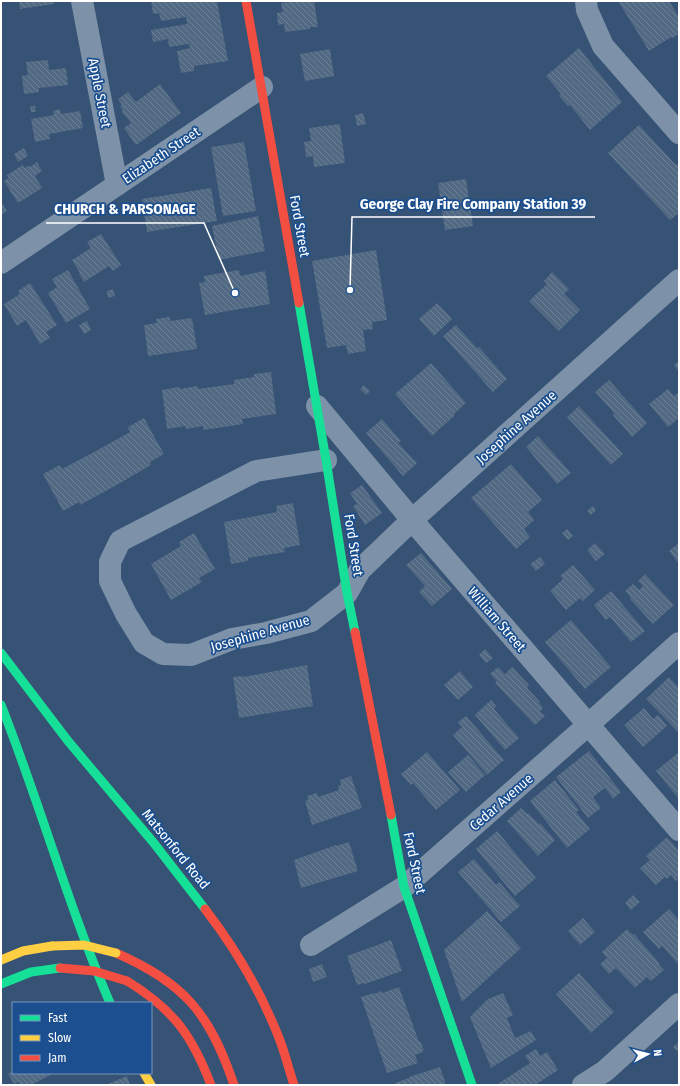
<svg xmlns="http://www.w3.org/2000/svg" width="680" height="1086" font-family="'Fira Sans Condensed',sans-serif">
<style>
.building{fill:url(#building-back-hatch)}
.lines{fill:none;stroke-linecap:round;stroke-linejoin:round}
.street{stroke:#7d92a8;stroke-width:22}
.fast{stroke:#16e098;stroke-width:9}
.slow{stroke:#ffcf43;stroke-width:9}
.jam{stroke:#f24e42;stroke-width:9}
.slow-bridge{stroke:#ffcf43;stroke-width:9}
.jam-bridge{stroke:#f24e42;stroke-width:9}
.labels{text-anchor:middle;stroke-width:3.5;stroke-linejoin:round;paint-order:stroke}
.street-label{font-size:14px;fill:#fff;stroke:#1b4f8f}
.leader{fill:none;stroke:#fff;stroke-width:1.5}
.callout-dot{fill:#fff;stroke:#1b4f8f;stroke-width:1.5}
.callout-label{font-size:15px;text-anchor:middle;font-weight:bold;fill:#fff;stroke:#1b4f8f;stroke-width:3.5;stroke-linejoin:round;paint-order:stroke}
</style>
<defs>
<pattern id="building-back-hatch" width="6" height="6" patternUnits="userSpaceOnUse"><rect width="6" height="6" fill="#526984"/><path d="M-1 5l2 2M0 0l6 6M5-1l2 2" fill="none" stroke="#6c8096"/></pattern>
</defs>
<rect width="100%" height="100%" fill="#365274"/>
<path class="building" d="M19,1H53L54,4L20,9Z
M151,1H217L228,61L194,66V71L181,73L177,51L190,48L189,44L169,47L168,39L153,42L151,30L187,24L186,17L161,21L159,13L153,14Z
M297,1H314L318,27H310V29L285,32L284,24L278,25L277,13L283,12L281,3Z
M618,1H669L679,17V34L672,38L671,37L649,51Z
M579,48L622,102L590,130L570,105L568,106L559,96L561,94L546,76Z
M330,49L334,76L305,81L300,54Z
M48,60L49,70L66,68L68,85L39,88V92L24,94L22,76L28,75L26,62Z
M160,84L181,113L136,145L124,128L131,123L122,112L123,111L120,106L122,105L118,99L128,92L136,102Z
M30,106H35L36,112H31Z
M60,109L61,114L80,111L83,128L49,134L50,139L35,142L31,119L54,115L53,111Z
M363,113L366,124L357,126L355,115Z
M340,124L345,163L314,167L313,156L306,157L304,142L311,141L309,128Z
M639,125L676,165L677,164L679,166V213L670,220L608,153Z
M244,142L256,211L223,216L211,147Z
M24,148L28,156L18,162L14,154Z
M37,162L42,171L35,176L42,188L18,203L4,181L9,178L7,175L23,165L24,168L29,166L30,167Z
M466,179L473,226L445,230L438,183Z
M211,188L217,221L147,232L142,199Z
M1,202L7,211L1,215Z
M258,216L265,251L219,260L212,226Z
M101,234L121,265L113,271L109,266L84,282L79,274L80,273L72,260L91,248L87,242Z
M376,250L387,320L372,322L373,329L363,330L366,351L348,354L346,345L327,348L312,261Z
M68,270L90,309L66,323L48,293L57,287L52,279Z
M239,270L240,276L265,271L270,304L205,315L199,283L205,282L204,276Z
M552,272L569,289L564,294L580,310L559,331L529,301L547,284L544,281Z
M30,283L57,325L46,332L50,338L40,344L26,320L17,326L4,304L20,294L18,291Z
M113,289L115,296L108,298L107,291Z
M437,303L452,319L434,336L419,319Z
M170,317V321L192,318L197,349L148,356L144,325L157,323L156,319Z
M87,321L91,330L84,334L79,325Z
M456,325L477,348L479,347L507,379L493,392L443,336Z
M679,361V372L674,365Z
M431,363L466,403L454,414L455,415L432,436L395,394Z
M271,372L276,414L242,419L243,424L224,427L203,430V426L186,429L185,426L167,429L162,390L179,387L180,389L197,386L198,389L234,384V380L254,377V374Z
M609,380L647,423L632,437L613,415L614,413L595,392Z
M364,385L370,391L366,395L360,389Z
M668,389L674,396L679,392V418L668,427L649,404Z
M579,406L623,454L611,465L567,417Z
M144,418L164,454L150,462L151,465L115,486L80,505L79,502L63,511L43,474L60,465L62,469L96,451L130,432L128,427Z
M382,419L401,441L398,443L417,463L403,476L366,433Z
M538,436L571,473L557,484L526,447Z
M511,464L542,500L528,512L534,520L524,529L530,537L516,549L471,498Z
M362,485L382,513L365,525L353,506L357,504L350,493Z
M293,503L300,545L284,548L285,552L248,558V561L231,564L224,522L277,512L276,506Z
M593,506L596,510L591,515L587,511Z
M567,529L573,536L568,540L562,533Z
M194,533L215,569L199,578L202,582L171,600L151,564L181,546L179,542Z
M595,543L605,554L596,561L587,550Z
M679,543V564L669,551Z
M421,553L452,589L432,606L419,592L425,586L406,565Z
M540,557L545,564L536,571L530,564Z
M573,565L595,590L583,601L580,598L566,610L550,591L563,579L560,576Z
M645,574L674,605L653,624L630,599L631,597L625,591L633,584L639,590L643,586L638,581Z
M611,591L645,631L631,642L610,617L606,620L594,605Z
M571,620L611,667L585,689L545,642Z
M485,649L493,658L486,663L479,655Z
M307,665L313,706L239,718L233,677L243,676V677Z
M498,667L505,674L512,667L529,685L527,688L540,702L539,703L543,708L540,711L545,716L535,725L495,683L497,681L490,674Z
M460,671L473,687L458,700L444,685Z
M669,677L679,688V733L646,699Z
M491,700L496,706L494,709L519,738L505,750L475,715Z
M644,708L653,719L658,715L667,726L643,747L624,725Z
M466,716L504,760L487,775L453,735L462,727L458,722Z
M589,751L621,792L613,799L605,788L593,797L601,808L588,818L556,777Z
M427,752L460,790L436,810L413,783L411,785L401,774Z
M679,752V799L656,771Z
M468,755L485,775L466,792L448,772Z
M351,776L362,808L312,825L305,801L308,800L307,796L317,793L318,797L339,790L338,786L341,785L340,780Z
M555,780L579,810L576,812L590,829L567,848L530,801Z
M521,808L527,814L528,813L539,824L540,823L555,840L538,856L507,821Z
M497,831L536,878L515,896L476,849Z
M667,837L679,851L678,853L679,854V878L676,881L671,875L667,879L665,877L656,885L640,868L650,860L646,856Z
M349,842L358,871L301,888L294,860L336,845V846Z
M474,859L496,885L499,882L520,906L501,922L458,872Z
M633,895L640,902L631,910L625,903Z
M669,909L679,920V963L678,964L662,946L659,949L643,932Z
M487,911L521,948L462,1002L444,950Z
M583,918L595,932L580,945L568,931Z
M627,929L633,935L634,934L660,964L659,965L664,970L651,981L647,977L635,988L616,968L609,974L600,964L607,958L602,952Z
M391,940L402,971L365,984V983L357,985L347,956Z
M322,964L327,977L313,982L309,969Z
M579,973L614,1012L591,1033L556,994Z
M399,987L419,1042L420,1041L424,1050L422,1051L423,1052L415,1055L418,1063L387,1073L361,997L374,993V994L381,991L382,993Z
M503,993L513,1015L507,1018L515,1038L531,1031L536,1040L491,1068L470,1017L488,999Z
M679,1042V1053L673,1047Z
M536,1049L540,1056L547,1052L558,1070L535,1085H496L530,1063L525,1056Z
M440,1067L446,1085H396L395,1083L409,1078V1077Z
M13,1071V1073H54L31,1085H20L19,1082L14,1084L8,1074Z
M127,1076L130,1085H106Z"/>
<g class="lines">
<path class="street" d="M82,1L117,185
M586,1L587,10L603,46L679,133
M1,263L262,87
M317,406L412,520L679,830
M326,460L256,471L120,541L110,562V581L126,614L144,643L163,654L191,655L232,639L266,633L311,621L347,593L360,570L412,520L679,280
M311,945L404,887L588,725L679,643
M583,1085L605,1071L679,1004"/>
<path class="fast" d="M299,303L326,460L347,593L355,632
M1,653L68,741L153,842L205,909
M1,705C40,803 68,906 110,1003
M391,815L404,887L472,1085
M1,984L31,972L60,968"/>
<path class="slow" d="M1,960L23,951L52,946
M144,1073L151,1085"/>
<path class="jam" d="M246,1L299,303
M355,632L391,815
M205,909C235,948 261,992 279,1038C285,1053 289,1070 294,1085
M116,953C185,983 210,1014 234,1085
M127,981C173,1009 192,1035 211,1085"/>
<path class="slow-bridge" d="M52,946L84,945L116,953"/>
<path class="jam-bridge" d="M60,968L94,971L127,981"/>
</g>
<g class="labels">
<g class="street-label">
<text transform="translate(100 93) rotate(79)" y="5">Apple Street</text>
<text transform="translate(161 155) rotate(-34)" y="5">Elizabeth Street</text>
<text transform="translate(300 226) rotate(80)" y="5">Ford Street</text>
<text transform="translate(516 427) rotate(-42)" y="5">Josephine Avenue</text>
<text transform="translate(354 545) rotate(81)" y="5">Ford Street</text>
<text transform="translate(497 619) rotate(49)" y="5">William Street</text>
<text transform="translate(260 633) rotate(-16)" y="5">Josephine Avenue</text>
<text transform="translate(501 802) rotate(-41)" y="5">Cedar Avenue</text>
<text transform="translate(176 849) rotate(51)" y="5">Matsonford Road</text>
<text transform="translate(415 863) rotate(78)" y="5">Ford Street</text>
</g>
</g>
<path class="leader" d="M350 290L352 217H595M235 293L204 223H46"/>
<g class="callout-dot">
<circle cx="350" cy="290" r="4"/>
<circle cx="235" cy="293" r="4"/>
</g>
<g class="callout-label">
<text x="473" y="209">George Clay Fire Company Station 39</text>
<text x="125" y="214">CHURCH &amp; PARSONAGE</text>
</g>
<rect width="680" height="1086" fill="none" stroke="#ffffff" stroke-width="4"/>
<rect x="12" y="1002" width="140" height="72" fill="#1b4f8f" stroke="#7695bc"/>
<rect x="20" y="1015" width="20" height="6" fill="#16e098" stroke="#7695bc"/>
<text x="48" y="1022" font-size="12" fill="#ffffff">Fast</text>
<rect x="20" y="1035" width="20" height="6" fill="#ffcf43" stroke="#7695bc"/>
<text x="48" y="1042" font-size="12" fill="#ffffff">Slow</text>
<rect x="20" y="1055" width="20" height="6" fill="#f24e42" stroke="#7695bc"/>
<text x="48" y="1062" font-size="12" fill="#ffffff">Jam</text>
<g transform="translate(648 1054) rotate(83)" stroke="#1b4f8f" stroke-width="3" paint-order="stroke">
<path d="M0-3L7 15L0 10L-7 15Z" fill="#ffffff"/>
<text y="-6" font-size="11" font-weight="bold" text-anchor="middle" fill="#ffffff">N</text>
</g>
</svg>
